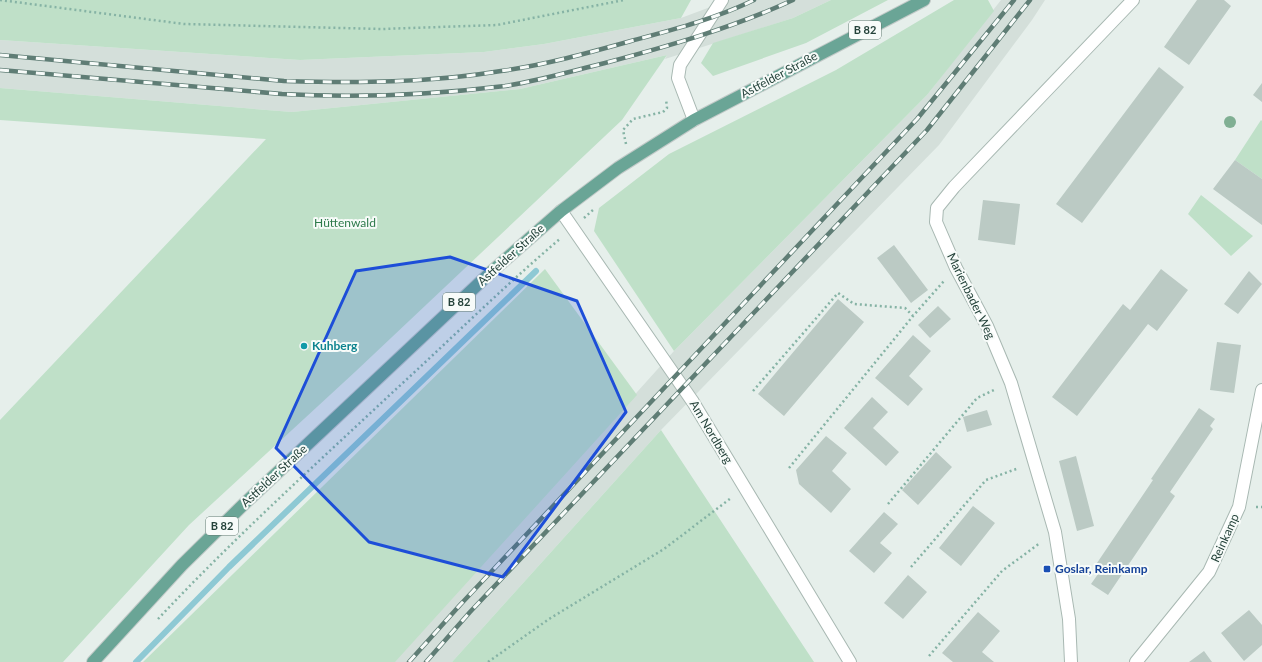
<svg xmlns="http://www.w3.org/2000/svg" width="1262" height="662" font-family="Lato,sans-serif">
<style>
.built{fill:#d4dfda}
.green{fill:#bfe0c8}
.lines{fill:none;stroke-linecap:round;stroke-linejoin:round}
.stream{stroke:#8ec9d4;stroke-width:6}
.building{fill:#bbcac4}
.street-casing{stroke:#a8b8b2;stroke-width:14}
.primary-casing{stroke:#c2cac8;stroke-width:14}
.path{stroke:#86b3a5;stroke-width:2.5;stroke-dasharray:2 3;stroke-linecap:butt}
.street{stroke:#fff;stroke-width:12}
.primary{stroke:#6aa596;stroke-width:12}
.rail-casing{stroke:#5f7d75;stroke-width:4.5}
.rail{stroke:#f7fbf9;stroke-width:3;stroke-dasharray:9;stroke-linecap:butt}
.tree{fill:#80af93}
.marked{fill:#1d4ed8;fill-opacity:0.2;stroke:#1d4ed8;stroke-width:3;stroke-linejoin:round}
.culture-dot{fill:#0f9aa8;stroke:#f7fbf9;stroke-width:1.5}
.transit-dot{fill:#1a4fb4;stroke:#f7fbf9;stroke-width:1.5}
.labels{text-anchor:middle;stroke-width:4;stroke-linejoin:round;paint-order:stroke}
.shield{fill:#f7fbf9;stroke:#637a73;stroke-width:1}
.shield-label{font-size:11px;font-weight:bold;fill:#24423a}
.street-label{font-size:12px;fill:#24423a;stroke:#f7fbf9}
.park-label{font-size:12px;fill:#2d7a4b;stroke:#f7fbf9}
.culture-label{font-size:12px;font-weight:bold;fill:#0d838f;stroke:#f7fbf9;text-anchor:start}
.transit-label{font-size:12px;font-weight:bold;fill:#164399;stroke:#f7fbf9;text-anchor:start}
</style>
<rect width="100%" height="100%" fill="#e6efeb"/>
<path class="built" d="M729,0H831L793,18L665,59L667,55L520,89L292,112L0,88V40L300,60L484,52L544,44L681,18Z
M1001,0H1045L1032,20L939,145L661,430L452,662H394L674,351L927,95Z"/>
<path class="green" d="M0,0H691L681,18L544,44L484,52L300,60L0,40Z
M831,0H888L806,43L713,76L701,63L713,43L793,18Z
M954,0H988L994,11L927,95L674,351L594,231L599,208L669,154L836,70Z
M667,55L622,120L356,371L189,525L63,662H0V420L266,139L0,120V88L292,112L520,89Z
M1261,120L1262,121V179L1235,160Z
M1201,195L1253,236L1231,256L1188,214Z
M545,269L637,395L395,662H143Z
M661,430L814,662H452Z"/>
<g class="lines">
<path class="stream" d="M136,662L229,567L536,271"/>
</g>
<path class="building" d="M1197,0H1224L1231,6L1189,65L1164,47Z
M1159,67L1184,87L1082,223L1056,204Z
M1262,83V102L1253,95Z
M1235,160L1262,179V225L1213,189Z
M983,200L1020,204L1015,245L978,240Z
M894,245L928,290L911,303L877,258Z
M1161,269L1188,290L1157,331L1148,324L1077,416L1052,397L1123,304L1130,310Z
M1249,271L1262,284L1238,314L1224,304Z
M838,299L864,322L784,416L758,394Z
M938,306L951,319L930,338L918,325Z
M913,335L931,351L909,376L923,389L908,406L875,378Z
M1217,342L1241,345L1234,393L1210,390Z
M872,397L888,412L873,428L899,452L886,466L844,428Z
M1199,408L1215,419L1210,426L1213,429L1170,492L1175,496L1108,595L1091,584L1103,567L1097,563L1153,480L1151,479Z
M987,410L992,425L967,432L963,417Z
M826,436L847,453L832,471L851,489L831,513L799,484L796,470Z
M936,452L952,467L918,505L902,490Z
M1076,456L1094,526L1077,531L1059,461Z
M973,506L995,523L961,566L939,548Z
M884,512L898,524L880,543L892,553L874,573L849,551Z
M908,575L927,592L903,619L884,603Z
M1249,610L1262,625V645L1244,661L1221,633Z
M978,612L1000,631L982,652L994,662H953L942,653Z
M1204,651L1212,662H1189Z"/>
<g class="lines">
<g class="street-casing">
<path id="street" d="M694,120L678,78L680,65L722,0
M561,211L693,402L850,662
M1071,662L1069,619L1055,532L1011,383L987,326L956,268L936,222L937,208L954,187L1133,0
M1136,662L1209,572L1239,507L1262,390"/>
</g>
<g class="primary-casing">
<path id="primary" d="M93,662L182,565L245,503L490,273L561,211L618,168L694,120L924,0"/>
</g>
<path class="path" d="M0,0L184,24L382,29L497,25L624,0
M626,144L623,130L633,119L663,112L667,108L666,99
M584,218L594,209
M753,391L838,293L854,304L905,308L913,316
M789,468L913,316L944,281
M888,504L977,398L996,389
M1256,507H1262
M911,567L986,480L1019,468
M158,619C233,539 314,466 394,391C450,340 503,287 561,238
M929,656L1002,571L1040,543
M488,662L549,619L664,549L731,498"/>
<use href="#street" class="street"/>
<use href="#primary" class="primary"/>
<g class="rail-casing">
<path id="rail" d="M0,55L284,81C356,83 430,83 501,71C545,65 588,53 631,41C672,30 715,19 754,0
M0,70L282,94C356,98 431,95 505,86C538,81 572,71 605,63C669,46 732,28 793,0
M409,662L460,605L917,119L1014,0
M426,662L470,612L927,130L1030,0"/>
</g>
<use href="#rail" class="rail"/>
</g>
<circle class="tree" cx="1230" cy="122" r="6"/>
<path class="marked" d="M450,257L577,301L626,412L503,577L369,542L276,448L356,271Z"/>
<circle class="culture-dot" cx="304" cy="346" r="4"/>
<rect class="transit-dot" x="1043" y="565" width="8" height="8" rx="2"/>
<g class="labels">
<g class="shield">
<rect x="849" y="21" width="32" height="18" rx="3"/>
<rect x="443" y="293" width="32" height="18" rx="3"/>
<rect x="206" y="517" width="32" height="18" rx="3"/>
</g>
<g class="shield-label">
<text x="865" y="34">B 82</text>
<text x="459" y="306">B 82</text>
<text x="222" y="530">B 82</text>
</g>
<g class="street-label">
<text transform="translate(779 75) rotate(-28)" y="4">Astfelder Straße</text>
<text transform="translate(511 255) rotate(-42)" y="4">Astfelder Straße</text>
<text transform="translate(971 296) rotate(64)" y="4">Marienbader Weg</text>
<text transform="translate(711 432) rotate(59)" y="4">Am Nordberg</text>
<text transform="translate(274 476) rotate(-43)" y="4">Astfelder Straße</text>
<text transform="translate(1225 538) rotate(-66)" y="4">Reinkamp</text>
</g>
<g class="park-label">
<text x="345" y="227">Hüttenwald</text>
</g>
<g class="culture-label">
<text x="312" y="350">Kuhberg</text>
</g>
<g class="transit-label">
<text x="1055" y="573">Goslar, Reinkamp</text>
</g>
</g>
</svg>
